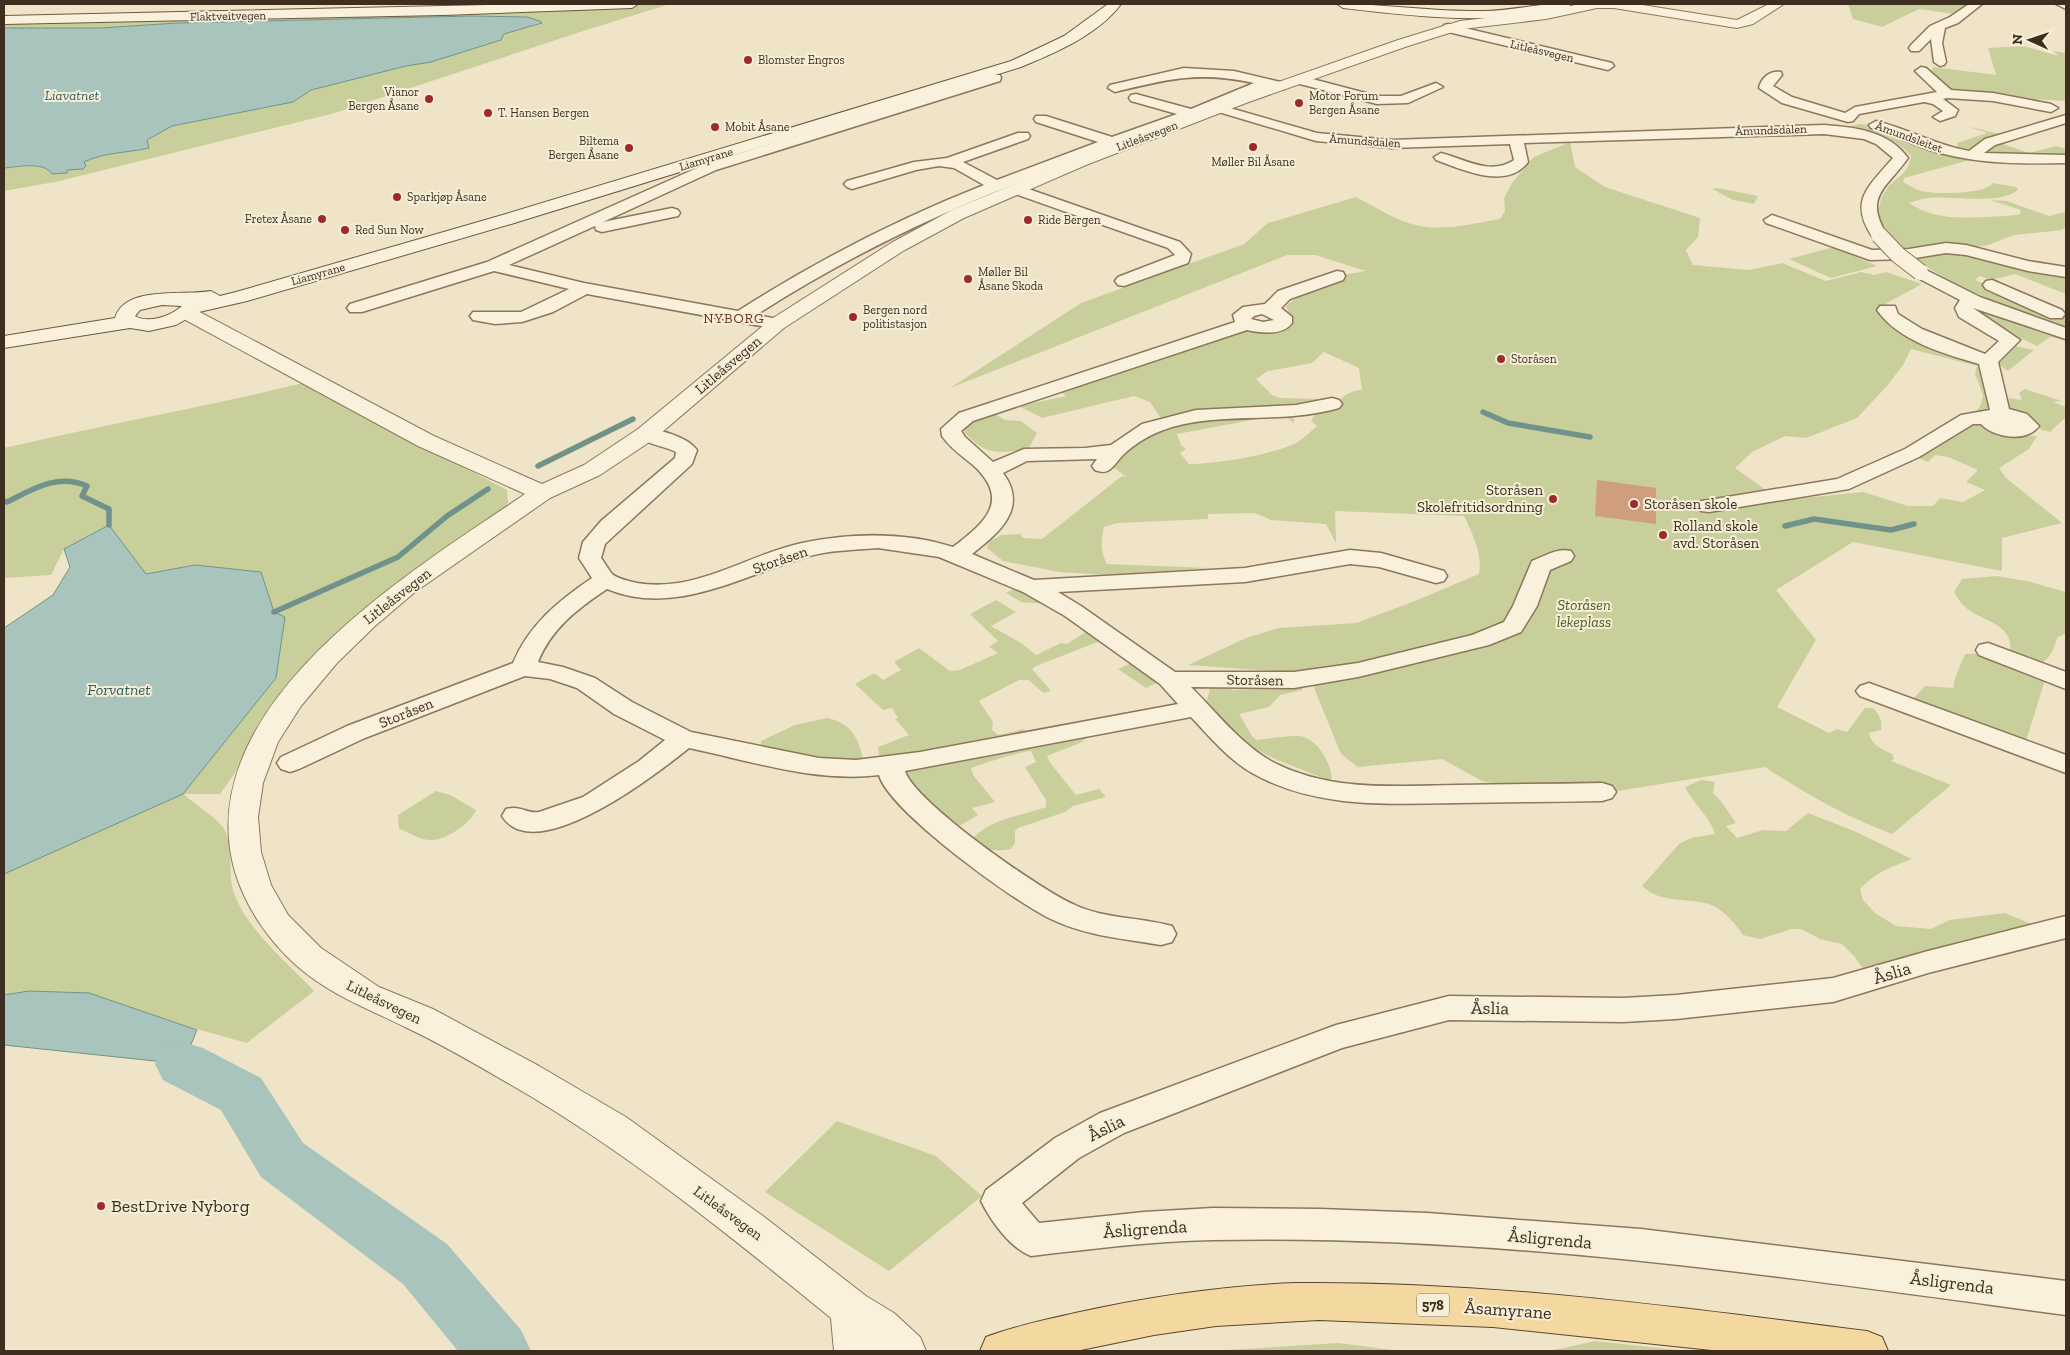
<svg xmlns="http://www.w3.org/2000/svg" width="2070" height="1355" font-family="'Zilla Slab',serif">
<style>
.green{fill:#c9cf9b}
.water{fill:#a9c4bc;stroke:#6f938a}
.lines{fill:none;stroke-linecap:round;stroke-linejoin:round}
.stream{stroke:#6f938a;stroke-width:5.5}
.river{fill:#a9c4bc;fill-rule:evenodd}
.building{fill:#cf9f7d}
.minor-casing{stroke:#8d765c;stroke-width:3}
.tertiary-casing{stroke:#8d765c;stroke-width:2}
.secondary-casing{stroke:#6f573f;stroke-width:2}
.primary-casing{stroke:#5b4430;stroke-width:2}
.minor{fill:#faf1dc;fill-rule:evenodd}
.tertiary{fill:#faf1dc;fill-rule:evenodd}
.secondary{fill:#faf1dc;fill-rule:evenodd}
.primary{fill:#f3d9a0;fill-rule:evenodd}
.minor-bridge-casing{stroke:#8d765c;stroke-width:18;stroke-linecap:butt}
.minor-bridge{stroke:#faf1dc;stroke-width:16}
.poi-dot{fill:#9e2a2b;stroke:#f7eed8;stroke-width:2}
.labels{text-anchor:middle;stroke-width:4;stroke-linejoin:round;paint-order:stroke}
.far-street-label{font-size:12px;fill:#3d2e20;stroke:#f7eed8}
.far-poi-label{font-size:12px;fill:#3d2e20;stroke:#f7eed8;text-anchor:start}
.far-water-label{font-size:14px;font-style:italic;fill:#2f5d5a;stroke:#f7eed8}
.far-neighbourhood-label{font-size:14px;letter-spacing:1px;fill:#6b2e1e;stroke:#f7eed8}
.shield{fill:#f7eed8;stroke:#756857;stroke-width:1}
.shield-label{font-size:14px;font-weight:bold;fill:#3d2e20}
.street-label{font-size:15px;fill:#3d2e20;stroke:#f7eed8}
.poi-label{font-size:15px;fill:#3d2e20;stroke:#f7eed8;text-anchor:start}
.park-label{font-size:15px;font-style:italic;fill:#4d5a26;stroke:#f7eed8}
.water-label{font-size:16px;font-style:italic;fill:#2f5d5a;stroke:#f7eed8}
.near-street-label{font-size:18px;fill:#3d2e20;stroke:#f7eed8}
.near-poi-label{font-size:18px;fill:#3d2e20;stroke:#f7eed8;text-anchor:start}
</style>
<rect width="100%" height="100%" fill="#f0e4c8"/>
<path class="green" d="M670,4L580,32L335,113L55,182L4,191V168L33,166L46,168L51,172H67L66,170L84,165V162C105,152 127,153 148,148L146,140L172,126L293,102L311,90L406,66L431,62L503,34L541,24L526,17L471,16L177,23L100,28H4V22L487,11Z
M1848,4H1976L1961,15L1919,9L1882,27L1853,19Z
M2023,46L2059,56L2053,51L2066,53V101L1999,97V93L1950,92L1930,77L1933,67L1996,75L1988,48Z
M1859,124L1871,125L1964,156L1970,160L1904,178L1903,182C1909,185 1915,189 1921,191C1935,194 1984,195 1993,183L2016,187L2018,190C1997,206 1953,195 1928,198C1921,199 1915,201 1909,203C1933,219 1957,218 1985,217C1997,216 2008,217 2020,214L2021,210L1990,200L2007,201L2049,216L2066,212V227L2062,230L2014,235L1988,245L1969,248L1906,251C1884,232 1867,210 1891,184C1901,175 1909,171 1911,156C1897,138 1872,134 1851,128L1850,126Z
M1967,126L2007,136L1972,153L1959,150L1957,143L1987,133Z
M2001,140L2007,142L2003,144L2029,153L2056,146L2066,149V155L1979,153Z
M1570,142L1575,167L1605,187L1700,218L1698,237L1686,250L1693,265L1749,270L1782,263L1826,281L1861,272L1874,275L1886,272L1922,284L1887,303L1879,312L1981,362L1994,410L1974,415L1981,404L1983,395L1975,374L1977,366L1911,349L1903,365L1887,386L1857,418L1806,438L1785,436L1752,452L1735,468L1766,490L1786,496L1804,498L1863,492L1908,506H1933L1940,498L1963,502L1985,490L1966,482L1978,470L1948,457L1935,455L1928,462L1914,456L1960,427L1979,422L2014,436H2037L2029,449L1999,468L2006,478L2062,523L2002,538V571L1853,542L1776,590L1816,640L1777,707L1829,733L1837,729L1847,732L1865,708H1873C1880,715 1882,720 1881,730L1869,733C1871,745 1882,749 1892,754L1894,759L1891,761L1951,785L1892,834C1847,817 1805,794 1765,767L1569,799L1482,781L1442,759L1358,767L1341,754L1312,683L1315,674L1188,665L1246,638L1279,628L1356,623L1415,601L1479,574C1483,555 1472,533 1464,516L1335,511L1336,543L1326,524L1271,520L1255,513L1208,514V519L1117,523L1104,527C1101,541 1100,551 1107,564L1209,568L1107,575L1059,572L1003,561L987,548L989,542L1001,535L1020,534L1023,538L1042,539L1122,476L1127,477L1111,466L1133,446L1171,425L1270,413L1287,414L1294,419V423L1286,417L1279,415L1177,434L1181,445L1186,449L1180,453L1189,464C1217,464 1271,455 1296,443C1303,439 1310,432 1317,426L1311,421L1316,413L1338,403C1341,396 1354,389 1362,390L1359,368L1324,352L1312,363L1268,371L1256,379L1272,395L1280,398L1324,399L1325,403L1162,420L1150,402L1134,396L1042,418L1019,406L1066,396L1059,390L1173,355L1247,326H1287L1290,315L1286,306L1304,292L1329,281L1348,274L1366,271L1315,255H1287L950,388L1081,303L1244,244L1268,223L1356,197C1376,207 1397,222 1420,226C1446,231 1475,223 1500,219L1505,211L1504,198L1512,183L1534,157Z
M1718,188L1758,196L1754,204L1733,200L1712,189Z
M1834,247L1877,266L1831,278L1789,259Z
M1972,252L2066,276V294L2015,274L1991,280L1980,276L1975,280L2059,316L2066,317V328C2011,308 1957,290 1909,255Z
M1974,308L2063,337L2066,341L2050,337L2037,346L1985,321L1972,311Z
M2016,346L2034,350L2008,371L1998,364Z
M303,383L507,490L508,503L500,515L477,533L412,572L371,602L333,639L281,694L237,770L220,794H184C195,805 212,814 222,826C235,843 227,875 234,893C247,930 288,963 314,991L247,1043L161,1019L29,991L4,995V874L43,855L274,612L195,565L146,574L109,525L64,549L51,575L4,578V448C103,425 204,407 303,383Z
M2025,389L2062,401L2053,402L2066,407V417L2050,432L2040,429L2009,411L2007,406L2009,398L2022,400L2019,393Z
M995,414L1005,420L1021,421L1037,433L1028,450C995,452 988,457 964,432L970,423Z
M1996,576L2027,581L2066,592V633L2057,638C2054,648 2051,658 2041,663L2010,652C2014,624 1984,622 1966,608C1961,604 1957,597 1954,592L1962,579Z
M1023,588L1108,638L1036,666L1032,669L1051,691L1043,693L1029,680H1019L979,701L993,722L992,730L998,735L1024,729L1028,733L991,742L880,759L878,747L909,735L895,719L898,718L892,708L883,710L855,684L874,673L883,680L901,670L894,662L919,648L950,671L960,670L998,653L989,647L998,641L970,614L996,600L1016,612L991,626L1021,643L1036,655L1061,643L1067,644L1090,629L1047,604L1021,602L1006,593L1013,589Z
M1987,653L2045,680L2026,741L1910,702L1925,686L1953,688L1955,678L1965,654Z
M1136,661L1158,682L1146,688L1118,669Z
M1304,685L1302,690L1280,695L1269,707L1239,714L1252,736L1257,740C1268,739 1295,734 1304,737C1320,743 1330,763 1332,778L1328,780L1275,759L1251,747L1206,703L1210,689L1219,686L1233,690Z
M827,718C851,723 859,738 863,760L833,764L762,749L761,741L795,725Z
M1092,734L1080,743L1047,756L1051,764L1076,795L1099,789L1106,797L1073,806L1065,812L1018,828L1015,831V843L1011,849C997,852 981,851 974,837C993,818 1021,816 1046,807V800L1025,767L1036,762L1031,751C1010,754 992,761 971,768L973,775L995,802L972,808L978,815L961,825H950L908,784L905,771C919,763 935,766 950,762C997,752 1044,742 1092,734Z
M1701,780L1715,782L1713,793L1721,801L1736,823L1726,826L1737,838L1763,830L1786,831L1808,813L1854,831L1912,859C1893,866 1874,873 1860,889L1863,900L1875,913L1896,926L1931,929L1950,920L2005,913L2034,925L1866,973L1854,956L1842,944L1820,939L1801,929H1792L1760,939L1743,935C1734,922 1722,907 1705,903C1682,898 1661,903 1642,886L1679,844L1691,838L1715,834C1710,816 1693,804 1685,787Z
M436,791L450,795L476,810C470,824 444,842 428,840C419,839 408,832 399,829L398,815Z
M837,1121L936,1156L982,1196L889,1271L765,1192Z
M1595,1341L1686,1351H1550Z
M1338,1343L1401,1351H1210Z"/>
<path class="water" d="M471,16L527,17L540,21L542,23L504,34L501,40L431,62L406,66L311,90L293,102L172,126L147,140L149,148C127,153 105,152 84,162L86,166L83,169L67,170V173L52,174C44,161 17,167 4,168V28H100L177,23Z
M109,525L146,574L195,565L261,572L274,612L285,617L276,678L183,794L4,874V628L53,595L70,567L64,549Z
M29,991L89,993L197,1030L183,1064L4,1045V995Z"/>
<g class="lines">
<path class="stream" d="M1483,412L1508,423L1590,437
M538,466L633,419
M4,501L7,502C33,489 58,473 87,486L82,496L109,509V525
M1785,526L1814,519L1891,530L1914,524
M274,612L398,557L447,516L488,489"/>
<path class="river" d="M183,1042L203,1048L261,1078L303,1143L447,1244L521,1330L531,1351H458L403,1284L261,1177L221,1110L163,1080L155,1064L163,1048Z"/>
</g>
<path class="building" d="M1597,480L1656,488V524L1595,516Z"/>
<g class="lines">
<g class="minor-casing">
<path id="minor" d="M1969,4H1982L1958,23L1945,28L1942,43L1946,62L1944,65L1940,66L1934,62L1931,39L1919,51H1911L1909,48L1911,45L1930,26L1950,17Z
M2056,4H2066V9Z
M1448,24L1612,63L1614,66L1608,70L1444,31L1442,28L1444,25Z
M1921,67L1926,68L1951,90L1993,93L2051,104L2058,108L2051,112L1993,101L1947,98L1943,99L1958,110L1955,116L1940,121L1933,117L1943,111L1933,104L1924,102L1859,114L1853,121L1848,122L1782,103L1759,88C1761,78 1770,70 1781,72L1782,75L1773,86L1792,97L1845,113L1855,107L1937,92L1915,71Z
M1184,68L1234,71L1285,83L1287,86L1285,89H1263L1223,106L1317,133L1391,140L1824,125C1854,127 1889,131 1908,158C1887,188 1863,196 1887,235L1879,240L1873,238C1848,201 1868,187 1893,158L1876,144L1864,139L1824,134L1524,143L1528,162C1507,191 1461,169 1436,160L1434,157L1441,153C1465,159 1490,176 1514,160L1510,144L1391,148L1316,141L1212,110L1010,186H1020L1180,242L1191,254L1188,263L1124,286L1118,285L1115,281L1118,277L1175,255L1168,248L1010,192L1007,189L1010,186C921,221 837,263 756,315L783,320L786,324L783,328L777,329L587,294L553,312L522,322L495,324L473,320L470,316L473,312H521L569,289L494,271L362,312H350L347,308L350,304L487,262L706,164L990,75H1000L1001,78L1000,81L716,170L603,222L672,208L678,210L680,213L678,216L602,232L596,230L595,226L509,265L584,283L738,311C816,261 898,219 984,185L954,168L939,166L916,170L852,189L847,187L844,184L847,181L914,162L947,158L1018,133H1028L1030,136L1028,139L963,162L997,180L1098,142L1036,122L1034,119L1036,116H1046L1112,137L1177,114L1131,101L1129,98L1131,95L1136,94L1191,109L1254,83C1198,71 1169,79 1115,92L1108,88L1110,85Z
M1301,76L1377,96H1401L1436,83L1443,87L1408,103L1377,104L1296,83L1294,80Z
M2066,115V123L1995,145L1984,153L2066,155V163C2023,164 1981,164 1940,153C1916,147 1895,134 1871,128L1869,125L1876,121C1908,129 1936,145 1969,151L1985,139Z
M1772,215L1872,250L1909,249L1946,243L1966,245L2028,261L2066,267V277L2028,271L1966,255L1946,253L1909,259L1870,260L1766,223L1764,220Z
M1920,267L1980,297L2066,328V339L1973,308L2020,340L1998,362L2009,409L2027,414L2039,426C2027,443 1994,438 1981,424H1973L1919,457L1849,489L1709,512L1701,511L1698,506L1701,501L1709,500L1837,479L1905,449L1961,415L1990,410L1979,364C1945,354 1898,341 1877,310L1880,306H1895L1898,314L1922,329L1985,354L1999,341L1959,317L1955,308L1960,300L1914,276L1912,272L1914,268Z
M1337,271L1343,272L1345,276L1343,280L1290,299L1281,308L1292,317V323C1283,336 1261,333 1247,330L973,421L961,431L965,437L993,462L1024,449L1085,448L1111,445L1142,424L1196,410L1296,405L1332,398L1339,400L1342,404L1339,408C1284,424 1226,412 1172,427C1153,433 1136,442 1122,456C1118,460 1114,467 1109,470C1105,473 1100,472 1095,470L1092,466L1097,459L1027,461L1003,473C1029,508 999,533 972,554L1034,580L1245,568L1350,550L1381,553L1444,571L1447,576L1444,581L1436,583L1379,567L1350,564L1245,582L1058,592L1081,606L1175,672H1294L1358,663L1472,635L1504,622L1513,606L1532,561C1545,556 1557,548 1571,551L1574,556L1571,561L1550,570L1537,606L1521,632L1489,645L1358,677L1294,688L1191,687C1216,712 1240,743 1271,761C1329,792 1394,786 1457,785C1506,784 1554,784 1602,783L1612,786L1616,792L1612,798L1602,801C1554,802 1505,802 1457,803C1387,804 1316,809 1252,773C1228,759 1210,737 1191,717L905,771C914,802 1042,891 1075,905C1105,919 1140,917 1172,926L1176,934L1172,942L1161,945C1125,939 1087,936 1053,920C1017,904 889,811 879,775C816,783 751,761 689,748C658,773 535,869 502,816L506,809C521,805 527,814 539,812L583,797L639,761L665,740L614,714L577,688L550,679L525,676L365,738L299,769L290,772L281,769L277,763L281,757L347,726L513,663C529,625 558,601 592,578L579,558L583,542L601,521L675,458L676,452C665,446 643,444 636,434L639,430C654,426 688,437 697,450L692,464L605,544L601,558C605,563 608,569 612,574C618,579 629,581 637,583C697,593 746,555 802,543C851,533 905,532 953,547C986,522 1011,500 973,465C962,456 950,448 942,436L941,429L959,413L1235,322L1233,315L1243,307L1265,304L1278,291ZM1262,314L1274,320L1263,322L1251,319L1254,316ZM878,548L939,557L1023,592L1065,616L1160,684L1178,704L920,752L856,760L819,758L691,732L632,702L595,678L563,667L538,662C551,629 577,609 607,589C675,617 741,576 806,557C829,550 854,550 878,548Z
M1992,280L2062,310L2065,314L2062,318H2050L1986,289L1983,285L1986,281Z
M1988,643L2066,672V689L1979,655L1976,650L1979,645Z
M1869,683L2066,755V773L1860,696L1856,691L1860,686Z
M2066,916V938L1928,973L1833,1002L1676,1019L1623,1022L1449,1020L1342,1048L1124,1133L1079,1158L1022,1203L1039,1223L1144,1212L1213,1208L1320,1209L1427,1213L1641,1229L2066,1281V1315C1784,1277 1499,1234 1213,1240C1152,1241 1091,1249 1031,1256C1010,1248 991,1221 981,1201L986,1190L1055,1138L1100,1113L1336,1025L1449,996L1623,998L1676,995L1833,978L1928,951Z"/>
</g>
<g class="tertiary-casing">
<path id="tertiary" d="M1580,4H1636L1737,20L1769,4H1784L1753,24L1737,28L1614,8H1597L1546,19L1462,29L1408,46L1246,103L1086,165L964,218L903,251L784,328L654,439L600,475L550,498L415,592L375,626L337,663L301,706L278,742L263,783L258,817L261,852L271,885L288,915L321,948L379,987L433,1009L539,1066L626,1117L763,1216L866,1296L894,1313L920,1337L926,1351H834L831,1318C729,1235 627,1152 513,1086C479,1066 443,1045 407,1028C369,1009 330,995 297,966C269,941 246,908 235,872C187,706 412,571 525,494L418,446L180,317L177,313L180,309H194L434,436L542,484L584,465L638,429L770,320L891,243L952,210L1074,159L1236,97L1398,40L1460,21L1546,11Z"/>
</g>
<g class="secondary-casing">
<path id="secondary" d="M536,4H638L632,8L443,15L4,24V16Z
M1108,4H1121C1098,35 1055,53 1021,67L511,224L247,301L199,312L176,325L149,331L130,328L4,348V336L115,318C125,285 183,296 211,291L220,296L236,292L499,216L1011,61L1064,36ZM162,305L182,306C171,316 149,324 135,316L140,310Z
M1337,4C1386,4 1434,12 1483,11C1513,11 1542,2 1571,4L1569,7C1494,26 1420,17 1343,8Z"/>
</g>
<g class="primary-casing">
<path id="primary" d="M1295,1283C1486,1281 1677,1307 1867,1331L1882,1337L1888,1351H1721L1493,1327L1319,1320L1216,1326L1154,1335L1076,1351H980L986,1337C1015,1326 1045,1320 1075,1313C1147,1297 1220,1286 1295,1283Z"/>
</g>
<use href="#minor" class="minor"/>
<use href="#tertiary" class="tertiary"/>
<use href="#secondary" class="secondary"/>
<use href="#primary" class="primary"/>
<g class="minor-bridge-casing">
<path id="minor-bridge" d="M1879,235L1898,255L1920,272"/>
</g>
<use href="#minor-bridge" class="minor-bridge"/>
</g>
<g class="poi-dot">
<circle cx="748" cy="60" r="5"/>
<circle cx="429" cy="99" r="5"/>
<circle cx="1299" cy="103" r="5"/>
<circle cx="488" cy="113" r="5"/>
<circle cx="715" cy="127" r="5"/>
<circle cx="1253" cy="147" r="5"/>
<circle cx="629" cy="148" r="5"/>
<circle cx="397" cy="197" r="5"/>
<circle cx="322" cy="219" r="5"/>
<circle cx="1028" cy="220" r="5"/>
<circle cx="345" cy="230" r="5"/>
<circle cx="968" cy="279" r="5"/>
<circle cx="853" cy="317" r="5"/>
<circle cx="1501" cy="359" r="5"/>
<circle cx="1553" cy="499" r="5"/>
<circle cx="1634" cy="504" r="5"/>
<circle cx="1663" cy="535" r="5"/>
<circle cx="101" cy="1206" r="5"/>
</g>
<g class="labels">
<g class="far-street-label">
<text transform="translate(228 16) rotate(-1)" y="4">Flaktveitvegen</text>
<text transform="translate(1542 51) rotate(13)" y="4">Litleåsvegen</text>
<text transform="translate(1771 130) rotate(-2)" y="4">Åmundsdalen</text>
<text transform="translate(1147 136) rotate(-21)" y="4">Litleåsvegen</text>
<text transform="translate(1909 137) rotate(20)" y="4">Åmundsleitet</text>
<text transform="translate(1365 141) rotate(4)" y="4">Åmundsdalen</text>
<text transform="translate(706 159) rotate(-17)" y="4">Liamyrane</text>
<text transform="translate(318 274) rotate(-16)" y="4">Liamyrane</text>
</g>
<g class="far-poi-label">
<text x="758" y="64">Blomster Engros</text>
<text x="419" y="96" text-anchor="end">Vianor<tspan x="419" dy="14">Bergen Åsane</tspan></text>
<text x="1309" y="100">Motor Forum<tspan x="1309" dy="14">Bergen Åsane</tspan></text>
<text x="498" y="117">T. Hansen Bergen</text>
<text x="725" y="131">Mobit Åsane</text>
<text x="619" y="145" text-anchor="end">Biltema<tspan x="619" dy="14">Bergen Åsane</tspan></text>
<text x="1253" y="166" text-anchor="middle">Møller Bil Åsane</text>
<text x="407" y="201">Sparkjøp Åsane</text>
<text x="312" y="223" text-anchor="end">Fretex Åsane</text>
<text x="1038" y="224">Ride Bergen</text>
<text x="355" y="234">Red Sun Now</text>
<text x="978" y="276">Møller Bil<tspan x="978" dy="14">Åsane Skoda</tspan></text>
<text x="863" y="314">Bergen nord<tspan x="863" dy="14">politistasjon</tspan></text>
<text x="1511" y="363">Storåsen</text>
</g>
<g class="far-water-label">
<text x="72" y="100">Liavatnet</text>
</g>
<g class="far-neighbourhood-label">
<text x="734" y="323">NYBORG</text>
</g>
<rect class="shield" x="1417" y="1293.5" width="32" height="23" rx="4"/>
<g class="shield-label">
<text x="1433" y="1310">578</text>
</g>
<g class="street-label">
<text transform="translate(728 365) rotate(-40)" y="5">Litleåsvegen</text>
<text transform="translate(780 560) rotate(-19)" y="5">Storåsen</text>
<text transform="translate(397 596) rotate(-38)" y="5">Litleåsvegen</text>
<text transform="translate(1255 680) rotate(1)" y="5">Storåsen</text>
<text transform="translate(406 713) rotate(-22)" y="5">Storåsen</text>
<text transform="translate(384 1002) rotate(26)" y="5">Litleåsvegen</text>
<text transform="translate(728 1213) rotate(36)" y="5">Litleåsvegen</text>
</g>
<g class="poi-label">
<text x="1543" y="495" text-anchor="end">Storåsen<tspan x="1543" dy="17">Skolefritidsordning</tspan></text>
<text x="1644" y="509">Storåsen skole</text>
<text x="1673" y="531">Rolland skole<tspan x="1673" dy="17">avd. Storåsen</tspan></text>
</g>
<g class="park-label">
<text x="1584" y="610">Storåsen<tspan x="1584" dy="17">lekeplass</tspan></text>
</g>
<g class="water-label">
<text x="119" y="695">Forvatnet</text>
</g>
<g class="near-street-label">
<text transform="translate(1892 973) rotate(-17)" y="6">Åslia</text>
<text transform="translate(1490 1008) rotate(1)" y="6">Åslia</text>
<text transform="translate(1106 1128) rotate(-26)" y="6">Åslia</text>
<text transform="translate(1145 1229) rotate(-4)" y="6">Åsligrenda</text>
<text transform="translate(1550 1239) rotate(5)" y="6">Åsligrenda</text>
<text transform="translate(1952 1283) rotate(7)" y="6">Åsligrenda</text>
<text transform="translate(1508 1310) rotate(4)" y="6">Åsamyrane</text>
</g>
<g class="near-poi-label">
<text x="111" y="1212">BestDrive Nyborg</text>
</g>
</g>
<rect width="2070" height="1355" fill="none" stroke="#3d2e20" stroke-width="10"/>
<g transform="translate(2030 40) rotate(273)" stroke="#f7eed8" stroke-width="4" paint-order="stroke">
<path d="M0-4L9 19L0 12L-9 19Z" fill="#3d2e20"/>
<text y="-8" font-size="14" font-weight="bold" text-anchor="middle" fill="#3d2e20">N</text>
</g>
</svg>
